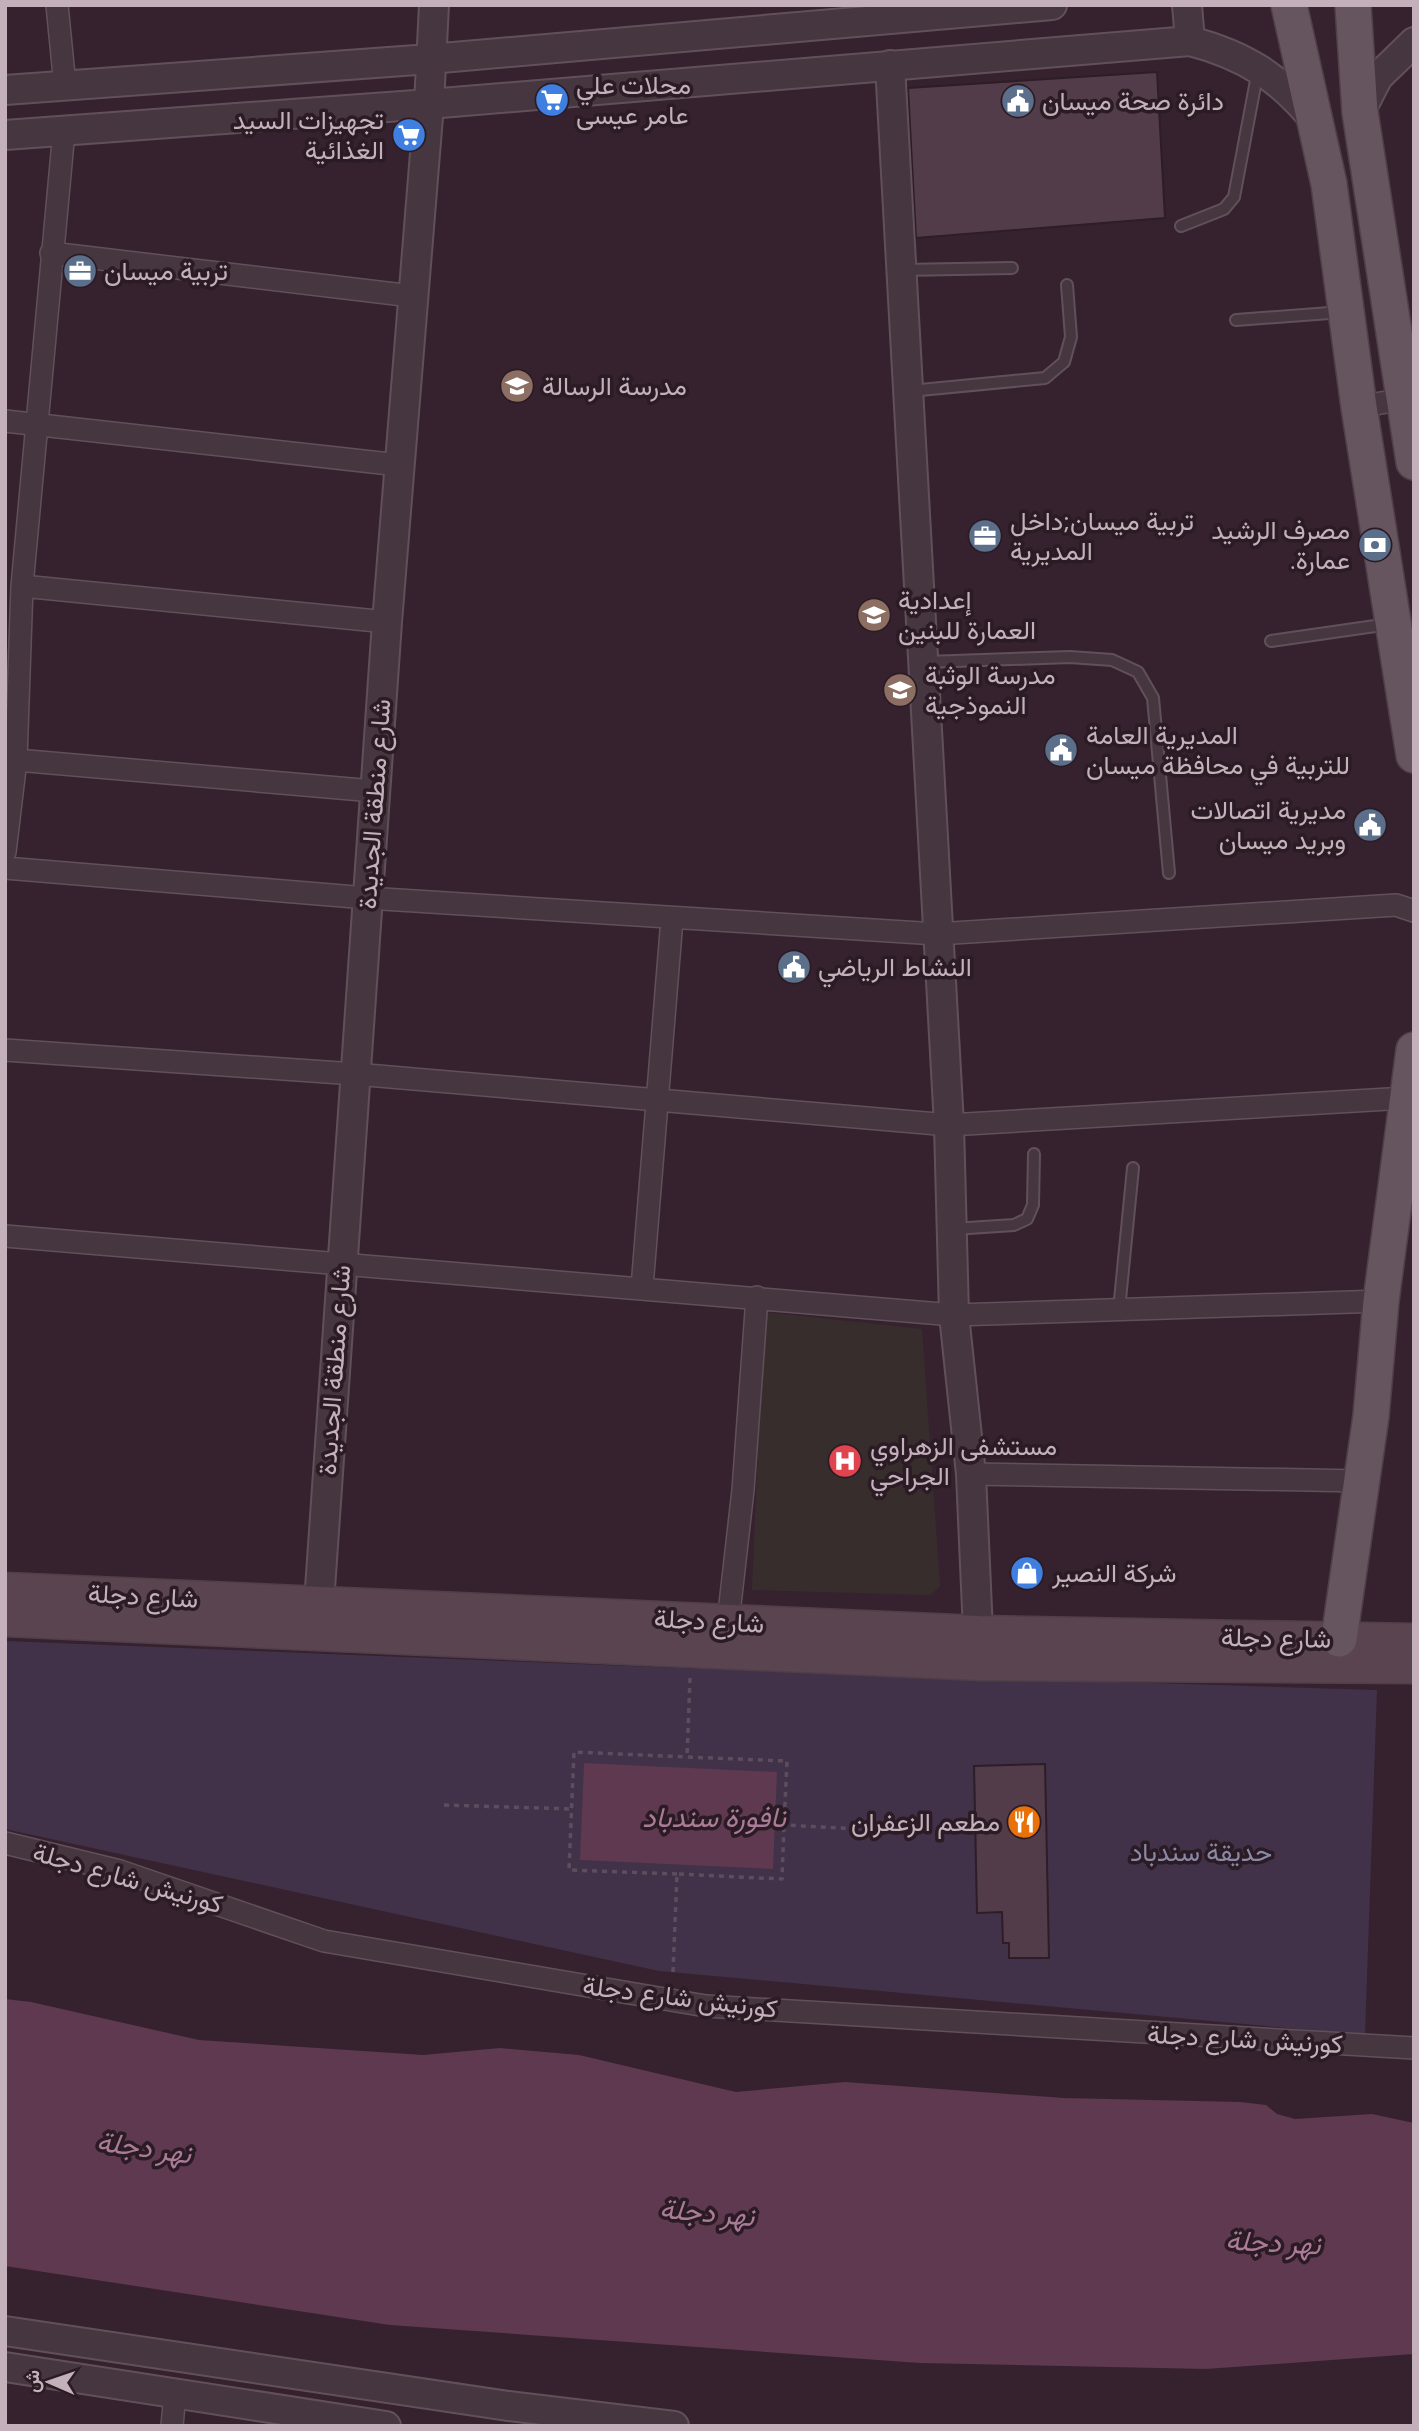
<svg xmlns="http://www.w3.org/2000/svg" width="1419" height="2431" font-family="Figtree,Vazirmatn,sans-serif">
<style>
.medical{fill:#382d2d}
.green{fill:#413249}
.water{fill:#5e394f}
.building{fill:#533c4a;stroke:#2d1d26;stroke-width:2}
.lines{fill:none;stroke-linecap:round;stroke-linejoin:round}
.service-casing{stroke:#61505a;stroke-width:14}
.minor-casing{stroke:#61505a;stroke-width:24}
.tertiary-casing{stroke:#61505a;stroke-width:32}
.secondary-casing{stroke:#503f48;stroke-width:35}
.primary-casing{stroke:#503f48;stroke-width:38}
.path{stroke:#5e4d5e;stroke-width:3.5;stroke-dasharray:5 5;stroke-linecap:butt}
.service{stroke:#463640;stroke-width:10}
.minor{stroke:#463640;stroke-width:21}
.tertiary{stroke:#463640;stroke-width:28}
.secondary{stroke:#594450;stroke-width:32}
.primary{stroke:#66545f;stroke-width:35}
.labels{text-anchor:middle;stroke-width:7;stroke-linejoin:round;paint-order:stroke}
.poi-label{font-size:26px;fill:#c3b0bb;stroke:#2b1b24;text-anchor:start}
.street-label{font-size:26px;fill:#c3b0bb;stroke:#2b1b24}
.park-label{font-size:26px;fill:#8988a7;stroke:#2b1b24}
.water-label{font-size:28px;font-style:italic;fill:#a97b97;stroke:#2b1b24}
</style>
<rect width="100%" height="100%" fill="#36222e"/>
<path class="medical" d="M764,1312L922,1329L940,1586L931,1595L752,1590Z"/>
<path class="green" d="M5,1641L704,1669L1377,1690L1365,2035L659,1971L5,1829Z"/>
<path class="water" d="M584,1763L777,1772L773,1869L580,1860Z
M5,1999L31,2002L199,2040L423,2055L500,2048L579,2055L736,2092L845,2082L1064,2098L1240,2102L1266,2105L1277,2114L1295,2119L1372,2114L1414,2123V2354L1206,2369L920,2363L390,2325L5,2266Z"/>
<path class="building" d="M1157,72L1165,218L916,238L908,88Z
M1045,1764L1049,1958H1009V1943H1003L1002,1912L977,1913L974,1766Z"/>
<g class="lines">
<g class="service-casing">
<path id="service" d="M1181,226L1224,209L1234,197L1258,70
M902,270L1012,268
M1236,320L1343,312
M910,391L1045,378L1064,362L1071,337L1067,285
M1271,641L1389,624
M926,662L1070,657L1112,660L1138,672L1153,698L1169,873
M953,1229L1014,1225L1027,1219L1033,1205L1034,1154
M1119,1310L1133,1168"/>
</g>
<g class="minor-casing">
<path id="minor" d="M57,5L65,86
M51,253L412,296
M1359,407L1414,397
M5,421L399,465
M22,586L387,622
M5,759L374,791
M5,852L16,760L22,586L64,131
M5,868L367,898L937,934L1396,905L1414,911
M5,1050L355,1074L949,1125L1406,1098
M5,1236L954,1315L1381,1301
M642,1287L672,919
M971,1474L1362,1481
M728,1622L743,1490L757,1297
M5,1843L120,1871L324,1941L706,2006L1414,2048
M172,2426L175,2393"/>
</g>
<g class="tertiary-casing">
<path id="tertiary" d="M1187,5L1190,41
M890,65L949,1125L954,1315L971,1474L978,1632
M5,90L430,59L1052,5
M1360,112L1378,77L1414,42
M5,135L429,104L1190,41C1244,55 1281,78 1315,121
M319,1603L387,622L429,104L434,5
M5,2331L508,2406L674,2426
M5,2367L386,2426"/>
</g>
<g class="secondary-casing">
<path id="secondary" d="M5,1589L978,1632L1414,1640
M5,1620L982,1664L1414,1667"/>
</g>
<g class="primary-casing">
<path id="primary" d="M1289,5L1329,184L1359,407L1414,755
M1353,5L1360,112L1414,462
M1339,1639L1371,1416L1381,1301L1414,1050"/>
</g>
<path class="path" d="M690,1678L687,1757L787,1761L784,1825L880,1830
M444,1805L572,1809
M677,1874L569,1870L574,1752L687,1757
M673,1972L677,1874L782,1879L784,1825"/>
<use href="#service" class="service"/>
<use href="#minor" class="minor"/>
<use href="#tertiary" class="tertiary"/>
<use href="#secondary" class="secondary"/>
<use href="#primary" class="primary"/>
</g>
<defs>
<g id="supermarket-disc" transform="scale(1.75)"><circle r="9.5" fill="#3f7fe0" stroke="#2b1b24"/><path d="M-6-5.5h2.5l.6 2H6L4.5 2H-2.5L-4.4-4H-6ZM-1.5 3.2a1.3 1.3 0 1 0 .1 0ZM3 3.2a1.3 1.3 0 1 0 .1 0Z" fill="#fff"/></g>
<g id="civic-disc" transform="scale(1.75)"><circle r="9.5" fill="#5c6f8a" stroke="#2b1b24"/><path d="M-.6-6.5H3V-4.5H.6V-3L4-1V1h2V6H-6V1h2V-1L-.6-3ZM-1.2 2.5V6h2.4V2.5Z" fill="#fff"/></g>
<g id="office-disc" transform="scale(1.75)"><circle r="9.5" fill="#5c6f8a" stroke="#2b1b24"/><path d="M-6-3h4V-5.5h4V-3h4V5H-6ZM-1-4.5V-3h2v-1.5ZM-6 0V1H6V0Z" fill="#fff"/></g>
<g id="school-disc" transform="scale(1.75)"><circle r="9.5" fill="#8d6e63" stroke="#2b1b24"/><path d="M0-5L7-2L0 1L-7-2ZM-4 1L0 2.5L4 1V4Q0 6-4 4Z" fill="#fff"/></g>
<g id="bank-disc" transform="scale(1.75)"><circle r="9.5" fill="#5c6f8a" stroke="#2b1b24"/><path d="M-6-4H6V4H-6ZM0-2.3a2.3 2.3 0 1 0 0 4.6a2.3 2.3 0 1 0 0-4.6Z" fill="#fff"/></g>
<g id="hospital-disc" transform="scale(1.75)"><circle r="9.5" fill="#e0444e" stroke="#2b1b24"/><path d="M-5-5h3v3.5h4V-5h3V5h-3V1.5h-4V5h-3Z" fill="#fff"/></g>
<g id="shop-disc" transform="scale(1.75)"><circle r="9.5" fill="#3f7fe0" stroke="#2b1b24"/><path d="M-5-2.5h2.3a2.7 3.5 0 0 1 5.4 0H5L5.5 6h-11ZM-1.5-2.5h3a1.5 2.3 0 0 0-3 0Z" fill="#fff"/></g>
<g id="restaurant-disc" transform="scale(1.75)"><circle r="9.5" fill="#e8710a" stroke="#2b1b24"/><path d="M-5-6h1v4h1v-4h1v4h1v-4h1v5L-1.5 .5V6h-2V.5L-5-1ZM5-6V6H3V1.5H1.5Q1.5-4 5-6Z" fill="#fff"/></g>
</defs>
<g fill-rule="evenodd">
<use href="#supermarket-disc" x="552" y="100"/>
<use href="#civic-disc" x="1018" y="101"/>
<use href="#supermarket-disc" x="409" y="135"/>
<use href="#office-disc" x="80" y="271"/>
<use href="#school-disc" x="517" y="386"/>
<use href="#office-disc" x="985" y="536"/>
<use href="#bank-disc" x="1375" y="545"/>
<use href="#school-disc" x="874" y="615"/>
<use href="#school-disc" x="900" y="690"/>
<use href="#civic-disc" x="1061" y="750"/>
<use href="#civic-disc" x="1370" y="825"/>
<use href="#civic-disc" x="794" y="967"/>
<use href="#hospital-disc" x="845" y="1461"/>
<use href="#shop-disc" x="1027" y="1573"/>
<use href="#restaurant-disc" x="1024" y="1822"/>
</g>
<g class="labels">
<g class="poi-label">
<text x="576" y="94">محلات علي<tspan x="576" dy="30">عامر عيسى</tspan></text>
<text x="1042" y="110">دائرة صحة ميسان</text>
<text x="384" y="129" text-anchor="end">تجهيزات السيد<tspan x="384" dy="30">الغذائية</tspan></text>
<text x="104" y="280">تربية ميسان</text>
<text x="542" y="395">مدرسة الرسالة</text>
<text x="1010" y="530">تربية ميسان;داخل<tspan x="1010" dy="30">المديرية</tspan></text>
<text x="1350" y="539" text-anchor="end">مصرف الرشيد<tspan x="1350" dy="30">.عمارة</tspan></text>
<text x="898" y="609">إعدادية<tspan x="898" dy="30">العمارة للبنين</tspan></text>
<text x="925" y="684">مدرسة الوثبة<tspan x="925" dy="30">النموذجية</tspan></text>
<text x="1086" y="744">المديرية العامة<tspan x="1086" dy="30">للتربية في محافظة ميسان</tspan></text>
<text x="1346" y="819" text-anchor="end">مديرية اتصالات<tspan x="1346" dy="30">وبريد ميسان</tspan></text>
<text x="818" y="976">النشاط الرياضي</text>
<text x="870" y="1455">مستشفى الزهراوي<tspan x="870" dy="30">الجراحي</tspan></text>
<text x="1052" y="1582">شركة النصير</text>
<text x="1000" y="1831" text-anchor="end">مطعم الزعفران</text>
</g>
<g class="street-label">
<text transform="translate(374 804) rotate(-86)" y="9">شارع منطقة الجديدة</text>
<text transform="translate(334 1370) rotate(-86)" y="9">شارع منطقة الجديدة</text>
<text transform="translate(143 1596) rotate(3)" y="9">شارع دجلة</text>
<text transform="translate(709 1621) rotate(3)" y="9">شارع دجلة</text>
<text transform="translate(1276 1638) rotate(1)" y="9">شارع دجلة</text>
<text transform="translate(128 1878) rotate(16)" y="9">كورنيش شارع دجلة</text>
<text transform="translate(680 1997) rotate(7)" y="9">كورنيش شارع دجلة</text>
<text transform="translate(1245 2039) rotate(3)" y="9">كورنيش شارع دجلة</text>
</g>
<g class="park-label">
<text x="1201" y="1861">حديقة سندباد</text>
</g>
<g class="water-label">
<text x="714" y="1827">نافورة سندباد</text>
<text transform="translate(144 2147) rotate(8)" y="10">نهر دجلة</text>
<text transform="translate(707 2212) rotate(5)" y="10">نهر دجلة</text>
<text transform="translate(1273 2242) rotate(3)" y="10">نهر دجلة</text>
</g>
</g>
<rect width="1419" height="2431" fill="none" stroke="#c3b0bb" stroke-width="14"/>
<g transform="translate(49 2382) rotate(272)" stroke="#2b1b24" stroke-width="5" paint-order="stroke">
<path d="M0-5L12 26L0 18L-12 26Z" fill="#c3b0bb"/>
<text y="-10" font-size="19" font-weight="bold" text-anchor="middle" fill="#c3b0bb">ش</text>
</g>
</svg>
